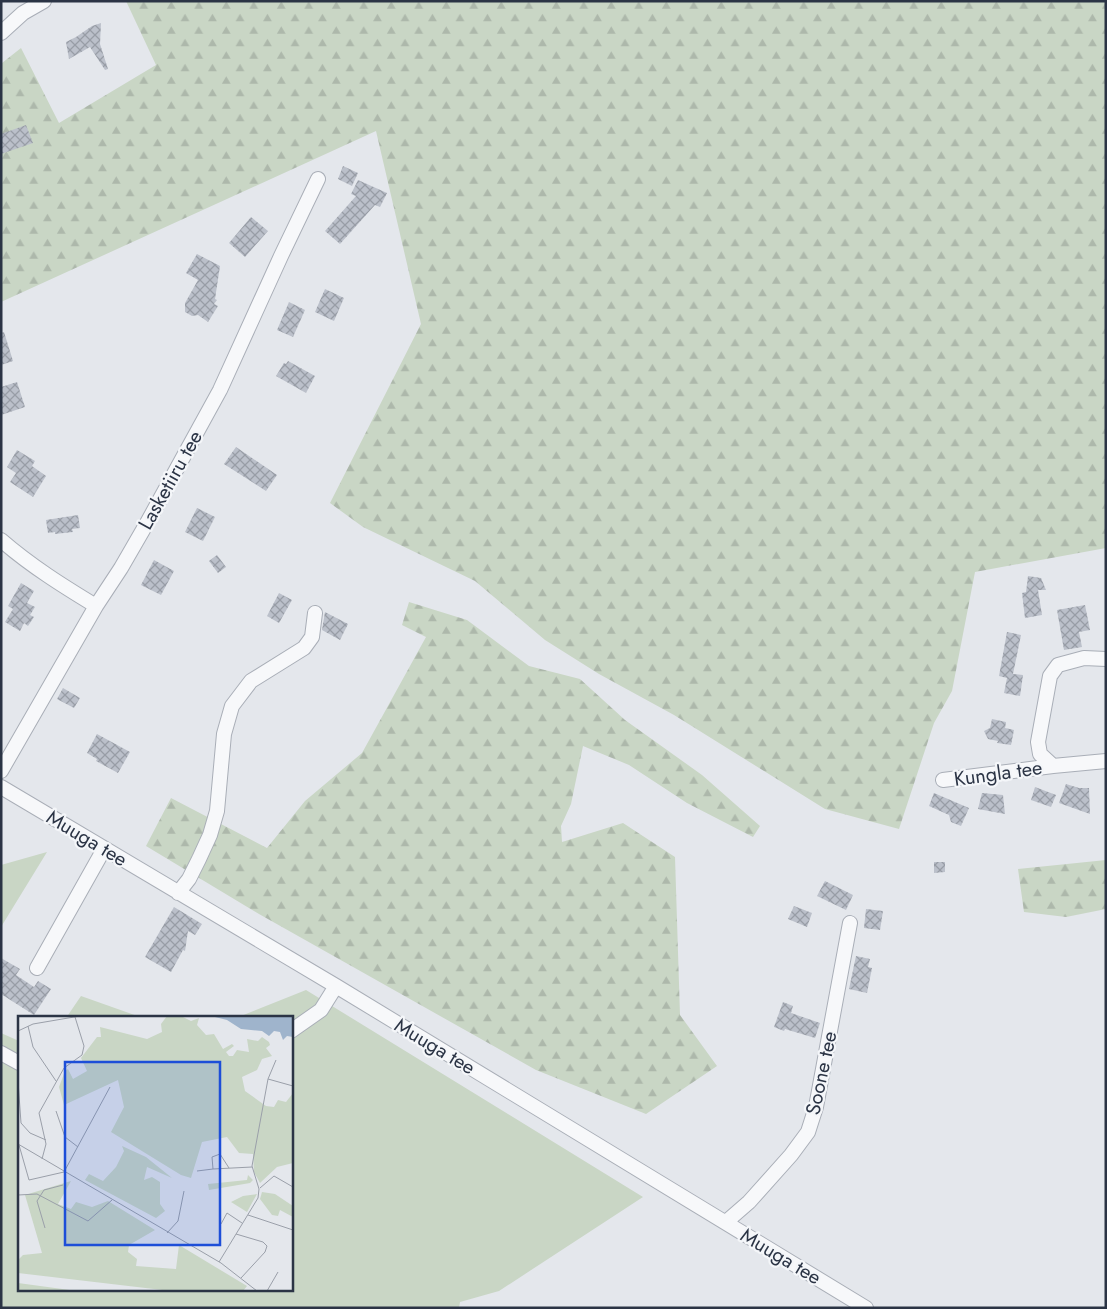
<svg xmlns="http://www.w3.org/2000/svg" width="1107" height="1309" font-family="Jost,sans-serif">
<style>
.grass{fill:#c9d6c5}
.forest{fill:url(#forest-firs)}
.building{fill:url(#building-cross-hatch)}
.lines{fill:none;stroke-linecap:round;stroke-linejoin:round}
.minor-casing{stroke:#a9aeb7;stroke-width:16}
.minor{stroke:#f7f8fa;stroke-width:14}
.labels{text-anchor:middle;stroke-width:4.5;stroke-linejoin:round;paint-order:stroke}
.street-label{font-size:20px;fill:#2b3445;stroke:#f4f6f9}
.inset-road{fill:none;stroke:#9a9fa9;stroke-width:1}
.view{fill:#1d4ed8;fill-opacity:0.15;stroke:#1d4ed8;stroke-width:2.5}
.inset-edge{fill:none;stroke:#2b3445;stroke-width:2.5}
</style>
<defs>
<pattern id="forest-firs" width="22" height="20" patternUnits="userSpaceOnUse" patternTransform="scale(1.25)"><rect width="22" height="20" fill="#c9d6c5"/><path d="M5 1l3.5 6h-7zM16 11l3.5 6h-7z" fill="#adb8ab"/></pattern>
<pattern id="building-cross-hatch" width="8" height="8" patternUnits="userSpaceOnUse" patternTransform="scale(1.25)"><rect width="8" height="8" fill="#bbc0ca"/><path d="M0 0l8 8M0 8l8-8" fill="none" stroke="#989da6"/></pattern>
</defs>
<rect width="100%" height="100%" fill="#e4e7ec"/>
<path class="grass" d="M47,852L1,927V865Z
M306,990L643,1197L499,1291L460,1302L459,1308H1V1033L19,1041V1290H291V1018H236Z
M81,996L143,1018H66Z"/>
<path class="forest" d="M126,1H1106V548L975,572L952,691L934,723L899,829L825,809L674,715L599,674L545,640L475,581L363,527L330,503L421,324L376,131L1,302L2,63L21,48L59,123L156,65Z
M409,602L467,620L529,666L580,679L625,720L702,775L760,826L753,837L687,803L629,765L583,746L571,804L561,826L562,842L623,823L675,857L680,1015L717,1066L646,1114L536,1070L259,914L146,846L171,798L267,848L305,801L362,753L426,637L402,625Z
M1106,860V909L1066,917L1024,912L1018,869Z"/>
<path class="building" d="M101,23L100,44L108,69L105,70L90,47L69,59L66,42L76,37L92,26Z
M26,125L33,143L1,154V134Z
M343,166L358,173L352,186L338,179Z
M358,180L387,193L380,207L375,205L340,244L325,231L356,196L351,194Z
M251,217L268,231L245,257L229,243Z
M197,254L220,266L215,299L217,300L214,304L218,306L208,322L198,315L192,316L185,312V303L198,280L186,273Z
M325,289L344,298L334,321L315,312Z
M289,302L305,310L293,337L277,330Z
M4,332L13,361L1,365V333Z
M288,361L315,376L306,393L276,376L284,363L286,364Z
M17,382L25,407L1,415V387Z
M236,447L277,475L266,491L224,464Z
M17,450L35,461L32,466L46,476L33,497L10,482L16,473L7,467Z
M197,508L215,517L203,541L185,532Z
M78,515L80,528L72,529L73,532L55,534V532L48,533L46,520Z
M217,555L226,567L218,573L209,561Z
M154,560L174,571L161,595L141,585Z
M1028,576L1041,578L1046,590H1038L1042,615L1025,618L1022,593L1026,592Z
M21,583L34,591L27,603L35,607L30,615L34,617L28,626L24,623L20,631L5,622L13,609L8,606Z
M279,593L292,600L279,623L267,616Z
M1085,605L1090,630L1079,632L1082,647L1064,650L1057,610Z
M325,612L348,624L340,640L322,630Z
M1007,632L1021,635L1013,674L1023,675L1020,696L1004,693L1007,678L999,676Z
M63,688L80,698L74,708L57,699Z
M992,719L1006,722L1005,728L1014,730L1011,745L997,743L998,741L988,739L984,731L990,728Z
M97,734L130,752L118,773L96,761L97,759L87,753Z
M1066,784L1079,788H1089L1090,814L1059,803Z
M1035,787L1056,795L1051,807L1031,800Z
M934,793L969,808L961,826L951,822L949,815L929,806Z
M982,793L1003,795L1005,814L978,809Z
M934,862H945V872L934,873Z
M825,881L853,895L846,910L817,896Z
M794,906L812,913L807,927L788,919Z
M174,907L202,924L195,935L188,931L185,951L183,950L171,972L145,957Z
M866,909L883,911L880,930L864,928Z
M856,956L870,959L868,967L872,968L867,993L849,989Z
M1,958L20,969L16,975L34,987L38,981L51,989L34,1015L1,994Z
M783,1002L793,1006L791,1013L820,1023L815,1038L785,1029L784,1031L774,1027Z"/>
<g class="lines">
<g class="minor-casing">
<path id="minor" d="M1,33L23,13L44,1
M1,540C31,566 63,586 96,606
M1106,659L1084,658L1058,665L1050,676L1038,742L1040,754L1053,766L1106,761
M1,771L96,606L121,568L147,523L220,390L281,256L318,179
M943,780L1053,766
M1,787L336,986L866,1308
M178,893L189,879L199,859L210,835L217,811L224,734L232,706L251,681L304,648L312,637L315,613
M37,968L104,849
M291,1031L321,1010L336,986
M1,1053L19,1063
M726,1222L749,1202L791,1155L808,1132L816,1107L850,923"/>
</g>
<use href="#minor" class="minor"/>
</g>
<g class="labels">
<g class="street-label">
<text transform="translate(170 480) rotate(-61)" y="7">Lasketiiru tee</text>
<text transform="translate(998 773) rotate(-8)" y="7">Kungla tee</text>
<text transform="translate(87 838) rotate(31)" y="7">Muuga tee</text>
<text transform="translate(435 1046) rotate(31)" y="7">Muuga tee</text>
<text transform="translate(821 1073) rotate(-78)" y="7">Soone tee</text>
<text transform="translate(781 1256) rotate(31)" y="7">Muuga tee</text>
</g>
</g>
<g transform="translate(18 1016)">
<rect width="275" height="275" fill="#e4e7ec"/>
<path d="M53,165L40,188L53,193L58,186L74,191L90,185L137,214L111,229L110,236L119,243L118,250L158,253L161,229L229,270L225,275H153L0,257V244L5,239L24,237L7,179ZM0,267L59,275H0Z" fill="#c9d6c5"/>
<path d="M149,0H163L173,5L181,2L179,9L188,19L196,18L205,33L214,28L216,30L208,36L211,40H215L219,34L231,36L229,23L240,25L244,21L251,26L252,29L248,32L254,40L244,43L239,54L224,61L227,75L248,90L256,91L260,84L268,86L275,77V147L259,151L242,167L236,156L235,138L221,137L209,121L184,126L173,162L163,159L93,116L106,91L100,64L46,89L41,71L47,55L50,53L55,63L69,55L63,42L79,21H83L82,11L129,23L144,16L143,8ZM104,130L128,141L154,162L129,151L126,164L134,161L142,166V188L147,195L138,202L67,164L71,158L85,165L98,151L106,135ZM230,159L235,164L232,167L191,174L190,168L229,164ZM244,176L257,178L275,190V201L262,194L260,200L254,199L242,183ZM239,178L229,196L213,186L225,180Z" fill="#c9d6c5"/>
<path d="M193,0H275V21L269,20L265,24L262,16L256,15L251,20L244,15L223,13L209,4Z" fill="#9fb4cc"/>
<path class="inset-road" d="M10,10L15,31L38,65M0,15L15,8L62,0M250,63L275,70M0,65L3,107L12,117L28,124M38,95L47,121L60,131M0,128L203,247L239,275M1,129L11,164L46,156M24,143L28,128L21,97L46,52L64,39L66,30L57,1M211,152L202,138L194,141L195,153L234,151M179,155L195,153M46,156L92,71M242,172L256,160L275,171M0,179L19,178L70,205L94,184M230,199L275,214M203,208L209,197L224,207M27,212L19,185L26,174L45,169M149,217L160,205L166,175M218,218L245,226L249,230L247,236L223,262M201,246L240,182L241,173L234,150L250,63L258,44M249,275L260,256"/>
<path class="view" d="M47,46H202V229H47Z"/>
<rect width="275" height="275" class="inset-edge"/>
</g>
<rect width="1107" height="1309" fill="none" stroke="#2b3445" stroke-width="5"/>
</svg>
